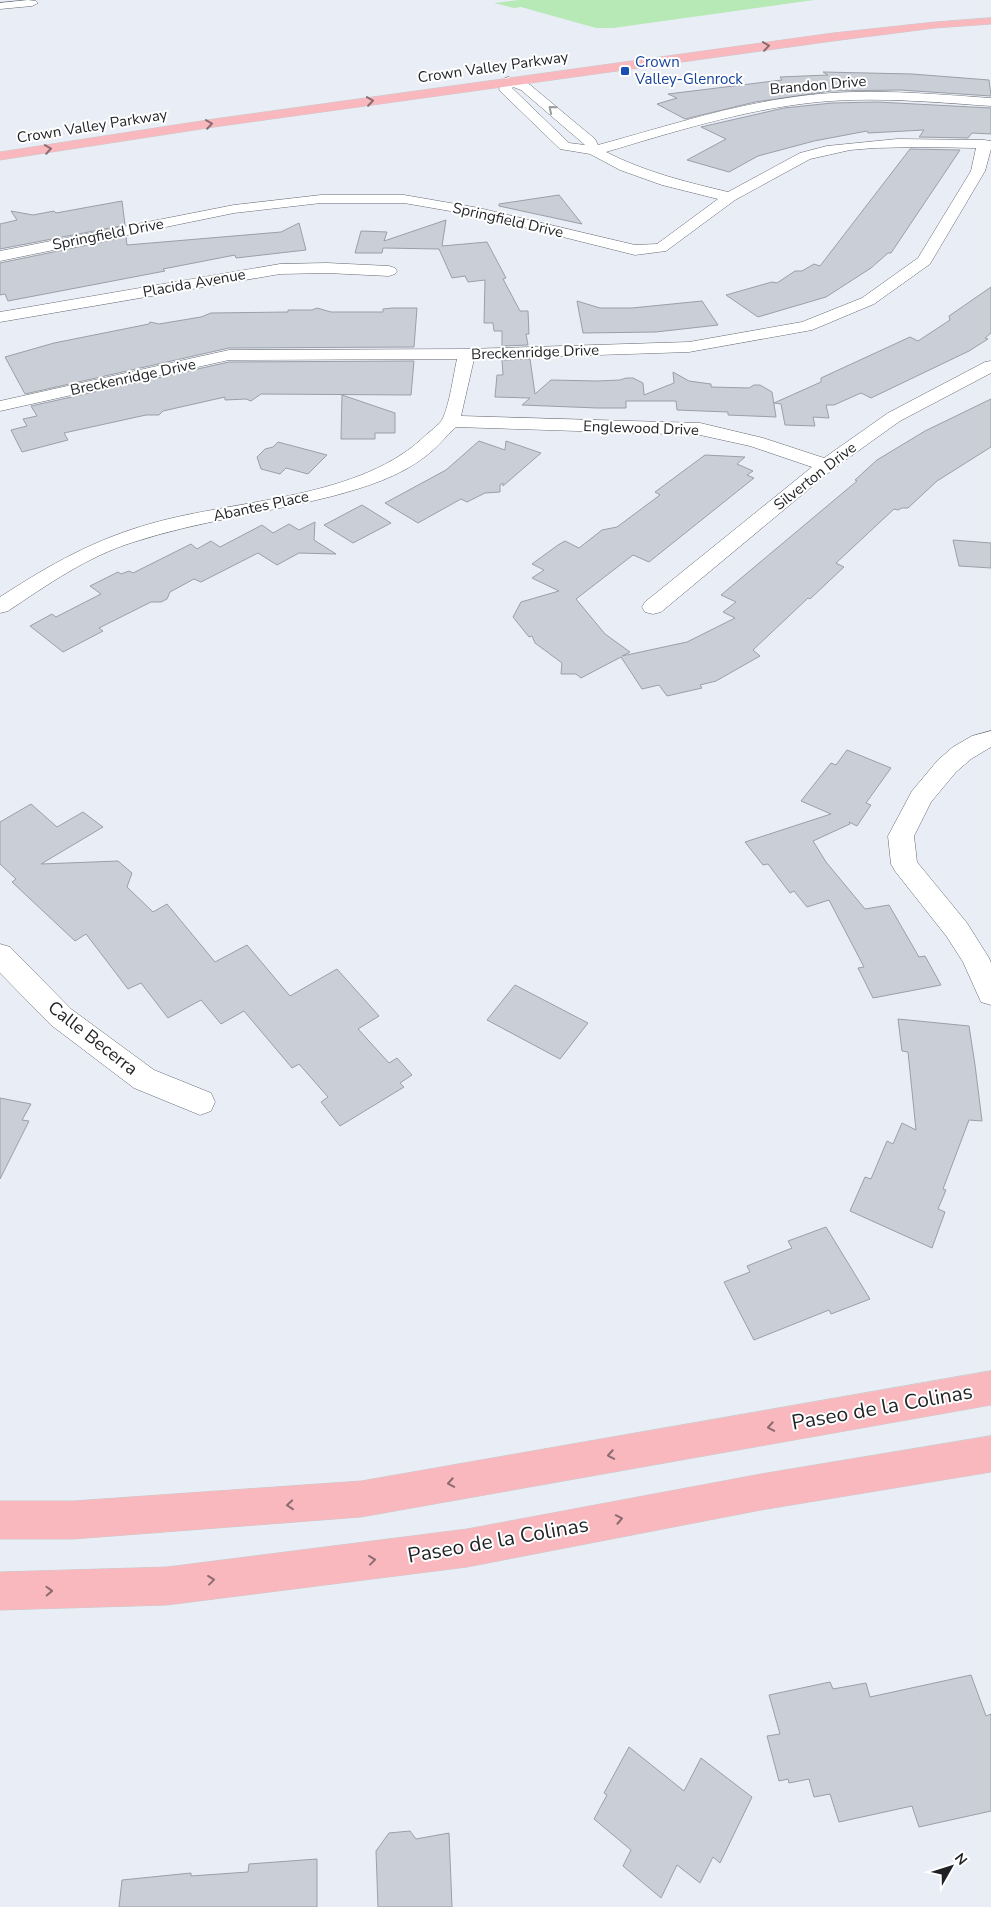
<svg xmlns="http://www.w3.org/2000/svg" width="991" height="1907" font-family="'Nunito Sans',sans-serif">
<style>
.green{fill:#b6e9b5}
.building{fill:#caced7;stroke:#9b9fa7}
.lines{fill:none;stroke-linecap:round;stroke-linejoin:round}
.minor-casing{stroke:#656971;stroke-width:1}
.major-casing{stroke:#c9caca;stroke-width:1}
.minor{fill:#fff;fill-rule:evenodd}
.major{fill:#f9b7be;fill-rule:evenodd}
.oneway{stroke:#8c6c71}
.oneway2{stroke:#9a9b9c}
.transit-dot{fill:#1a4fb4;stroke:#fff;stroke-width:2}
.labels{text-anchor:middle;stroke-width:4;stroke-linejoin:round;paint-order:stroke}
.far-transit-label{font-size:15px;fill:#164399;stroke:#fff;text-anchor:start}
.far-street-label{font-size:15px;fill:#1f2124;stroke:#fff}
.street-label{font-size:18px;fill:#1f2124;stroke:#fff}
.near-street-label{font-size:21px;fill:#1f2124;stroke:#fff}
</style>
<rect width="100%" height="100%" fill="#e9eef6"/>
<path class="green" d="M519,0H814L613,28H596L521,7L514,8L494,3Z"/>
<path class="building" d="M823,72L912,74L989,80L991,96L900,90L831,91L755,102L685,119L657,104L677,98L668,94L782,80L780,77L828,75Z
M877,102L991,108V134L972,133L968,138L919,137L924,130L868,133L867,131L814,141L758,156L729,172L687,160L726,139L701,127L784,108L832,103Z
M910,149L960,150L891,253H888L871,268L826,297L758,317L726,295L772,282L777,283L795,271H802L814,264L820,266Z
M559,195L582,224L499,206V204Z
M122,201L125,225L0,249V224L17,220L11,211L33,215L54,211L56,213Z
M446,220L442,246L487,242L506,278L503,279L520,311H528L529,334H526L528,345L502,346V331H494L493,323H484L485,280L468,282L465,276L452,278L439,249L383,248L382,253H355L361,231L387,232L384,241Z
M299,223L306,250L236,258L235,255L163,269L165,271L8,301L5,294L0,295V263L126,237L127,245L281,232Z
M991,287V333L985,338L988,339L969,351L871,398L861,393L834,405H826L829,418L813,417L815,426L785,425L781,404L774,403L821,382V378L910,337L918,341L950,320L949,316Z
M577,301L600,308H632L702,301L718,325L656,332L583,333Z
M317,308L331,312H383V309L392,308H417L414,347L229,348L25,394L5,357L54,343L149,324L150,322L159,324L201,317L211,313L288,312V310H312Z
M530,359L535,394L551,380L597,381L620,380L626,378H633L643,383L644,395L674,383L673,372L689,381L711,384V387L749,388L754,385H760L772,392L776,417L728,415V412L677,410L676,401H626V408H597L522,405L530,398L495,397L497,375H503L502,360Z
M414,361L411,395L261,394L251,401L246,399L225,400V397L163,411L159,415H146L64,433L68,440L22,452L11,430L27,426L23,419L37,416L31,406L229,362Z
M342,395L395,413V433H375V439H341Z
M991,399V447L937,481L908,508H902L898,510L894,509L836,563L844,567L810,599L808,598L753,650L760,656L716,681L700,685L702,688L667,696L659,685L642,689L621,657L581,678L576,674H561L562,663L535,643L532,636L529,637L513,617L521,602L559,591L532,578L544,570L532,564L558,545L565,541L579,548L602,530L617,527L660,495L655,492L705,455L745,457L737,464L753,471L747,475L754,478L649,562L633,555L576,599L605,634L630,652L622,656L687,642L735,618L723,612L736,602L721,595L857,481L855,480L877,460L925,431Z
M479,441L505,450L506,441L541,453L503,486V483L500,485V492L485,493L467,502L461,499L418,523L385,503L446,470Z
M278,442L327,455L308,474L286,468L280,474L261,469L257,457L265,449L273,447Z
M362,505L391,523L353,543L324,525Z
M315,522L314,540L336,554L299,553L277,565L258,553L201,582L194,579L170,592L167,599L161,602H151L99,628L103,631L63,652L30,626L52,614L56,617L101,594L90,586L118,572L121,574L129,571L133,573L191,544L197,549L211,541L220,547L262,525L273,533L289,524L299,530Z
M953,540L991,543V568L959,566Z
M847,750L891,768L866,803L871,805L857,826L849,822L850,824L813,841L826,862L865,909L889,905L919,957L925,956L941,985L873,998L858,968L864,967L829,900L807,907L794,891L790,893L768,864L763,865L745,842L831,814L801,801L831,763L836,765Z
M31,804L57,827L83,812L103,827L41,864L118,861L132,873L127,887L153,912L167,904L215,962L247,945L290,996L337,969L379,1016L358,1029L389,1063L397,1058L412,1075L400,1083L404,1087L340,1126L321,1102L328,1097L299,1064L292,1068L244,1011L221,1024L201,1000L168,1018L141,983L128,989L86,934L75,941L12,882L16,879L0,864V822Z
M515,985L588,1023L560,1059L487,1020Z
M898,1019L969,1026L975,1065L982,1121L969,1120L943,1189L946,1190L938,1209L945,1212L932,1248L850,1211L865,1177L871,1179L887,1141L893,1144L902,1123L916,1130L908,1052L902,1051Z
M0,1098L31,1104L22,1120L29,1121L0,1179Z
M826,1227L870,1299L831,1314L829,1310L754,1340L724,1282L750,1272L747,1266L792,1248L788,1241Z
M971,1675L986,1716L991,1714V1811L919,1827L912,1806L839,1822L830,1794L814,1797L809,1779L789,1783L788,1779L779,1781L767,1736L780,1734L769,1695L830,1682L833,1689L866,1683L870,1697Z
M629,1747L684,1791L701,1758L752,1797L720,1863L713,1857L700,1883L677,1865L661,1898L623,1866L631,1850L594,1819L607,1795L604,1793Z
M410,1831L416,1839L449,1833L452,1907H378L376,1851L389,1833Z
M317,1859V1907H119L122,1880L191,1873V1876L248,1872L249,1864Z"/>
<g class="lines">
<g class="minor-casing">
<path id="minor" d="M28,0L36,1L38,3L32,6L0,9V3Z
M509,77L529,84L595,139L598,145C668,126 737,103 809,95C869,88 930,94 991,98V106C931,102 869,96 809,103C740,111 673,132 606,152C645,172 686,182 728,192L800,153L827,146L897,139L984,140L991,141V149L985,171L930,264L874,304L812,330L689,352L474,359L461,416L700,423L763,438L824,458L888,413L985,362L991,361V373L900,421L833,469L661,612L653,614L645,612L642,607L645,602L812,467L750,446L700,435L456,427C446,436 437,448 426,456C399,477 366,487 333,496C267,513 198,521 134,542C88,556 47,585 8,611L0,613V597C51,564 95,539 153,523C238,499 362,499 427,434C432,430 440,424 443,418C450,402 453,377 457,359L229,360L0,411V401L229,350L467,349L689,342L802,322L862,298L918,258L971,171L976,148L921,147L874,148L850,150L810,159L735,200L666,251L635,255L479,216L404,203H321L234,213L0,261V251L234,205L321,195H404L479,208L635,245L657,244L718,199L662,185L620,170L590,154L560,149L501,92L499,89L505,78ZM513,87L521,90L585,145L569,143L512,88Z
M327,263L389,266L395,268L397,271L395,274L389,276L327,273L280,274L0,322V312L280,264Z
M991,731V747L971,759L956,772L931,802L914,836L917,862L967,923L989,958L991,963V1005L981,1002L963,962L947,937L895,871L891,864L888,836L912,791L938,760L953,747L972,736Z
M0,944L10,947L71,1009L154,1070L211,1093L215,1102L211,1111L200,1115L134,1088L51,1025L0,973Z"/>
</g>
<g class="major-casing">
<path id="major" d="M991,18V24L935,28L833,41L214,127L0,160V152L214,119L833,33L935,22Z
M991,1371V1405L361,1517L73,1539H0V1501H73L361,1481Z
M991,1436V1472L761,1510L467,1567L167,1605L0,1610V1572L167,1567L467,1529L761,1474Z"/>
</g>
<use href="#minor" class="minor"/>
<use href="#major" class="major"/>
</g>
<defs><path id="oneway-chevron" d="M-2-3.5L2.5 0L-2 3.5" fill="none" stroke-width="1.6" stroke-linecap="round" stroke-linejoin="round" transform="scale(1.25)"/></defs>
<g class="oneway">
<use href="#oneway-chevron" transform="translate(766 46) rotate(-8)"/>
<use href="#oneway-chevron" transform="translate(370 101) rotate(-8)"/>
<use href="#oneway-chevron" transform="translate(209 124) rotate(-8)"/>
<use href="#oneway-chevron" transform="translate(48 149) rotate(-9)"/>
<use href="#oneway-chevron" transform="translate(771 1427) rotate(170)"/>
<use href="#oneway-chevron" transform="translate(611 1455) rotate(170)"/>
<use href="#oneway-chevron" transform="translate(451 1483) rotate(170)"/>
<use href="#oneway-chevron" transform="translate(290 1505) rotate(175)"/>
<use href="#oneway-chevron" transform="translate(619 1519) rotate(-11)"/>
<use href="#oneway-chevron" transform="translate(372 1560) rotate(-7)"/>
<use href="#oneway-chevron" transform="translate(211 1580) rotate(-7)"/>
<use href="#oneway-chevron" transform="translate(49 1591) rotate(-2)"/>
</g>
<use class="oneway2" href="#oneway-chevron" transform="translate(552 109) rotate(-140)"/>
<rect class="transit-dot" x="620" y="66" width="10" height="10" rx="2.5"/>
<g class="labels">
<g class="far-transit-label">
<text x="635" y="67">Crown<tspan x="635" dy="17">Valley-Glenrock</tspan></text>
</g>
<g class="far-street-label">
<text transform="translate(493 67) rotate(-8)" y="5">Crown Valley Parkway</text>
<text transform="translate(818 85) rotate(-5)" y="5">Brandon Drive</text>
<text transform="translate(92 126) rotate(-9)" y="5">Crown Valley Parkway</text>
<text transform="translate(508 220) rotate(13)" y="5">Springfield Drive</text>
<text transform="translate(108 234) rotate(-11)" y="5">Springfield Drive</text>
<text transform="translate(194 283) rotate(-10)" y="5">Placida Avenue</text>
<text transform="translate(535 352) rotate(-2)" y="5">Breckenridge Drive</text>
<text transform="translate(133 377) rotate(-12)" y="5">Breckenridge Drive</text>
<text transform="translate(641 428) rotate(2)" y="5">Englewood Drive</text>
<text transform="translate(815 476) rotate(-38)" y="5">Silverton Drive</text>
<text transform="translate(261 506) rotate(-12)" y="5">Abantes Place</text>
</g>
<g class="street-label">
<text transform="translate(93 1038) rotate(38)" y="6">Calle Becerra</text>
</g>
<g class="near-street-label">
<text transform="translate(882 1407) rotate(-10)" y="7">Paseo de la Colinas</text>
<text transform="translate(498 1540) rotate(-10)" y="7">Paseo de la Colinas</text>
</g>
</g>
<g transform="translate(951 1867) rotate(51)" stroke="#ffffff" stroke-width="4" paint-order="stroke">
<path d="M0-4L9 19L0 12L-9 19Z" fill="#1f2124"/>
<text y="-8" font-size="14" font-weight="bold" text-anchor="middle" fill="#1f2124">N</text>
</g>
</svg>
